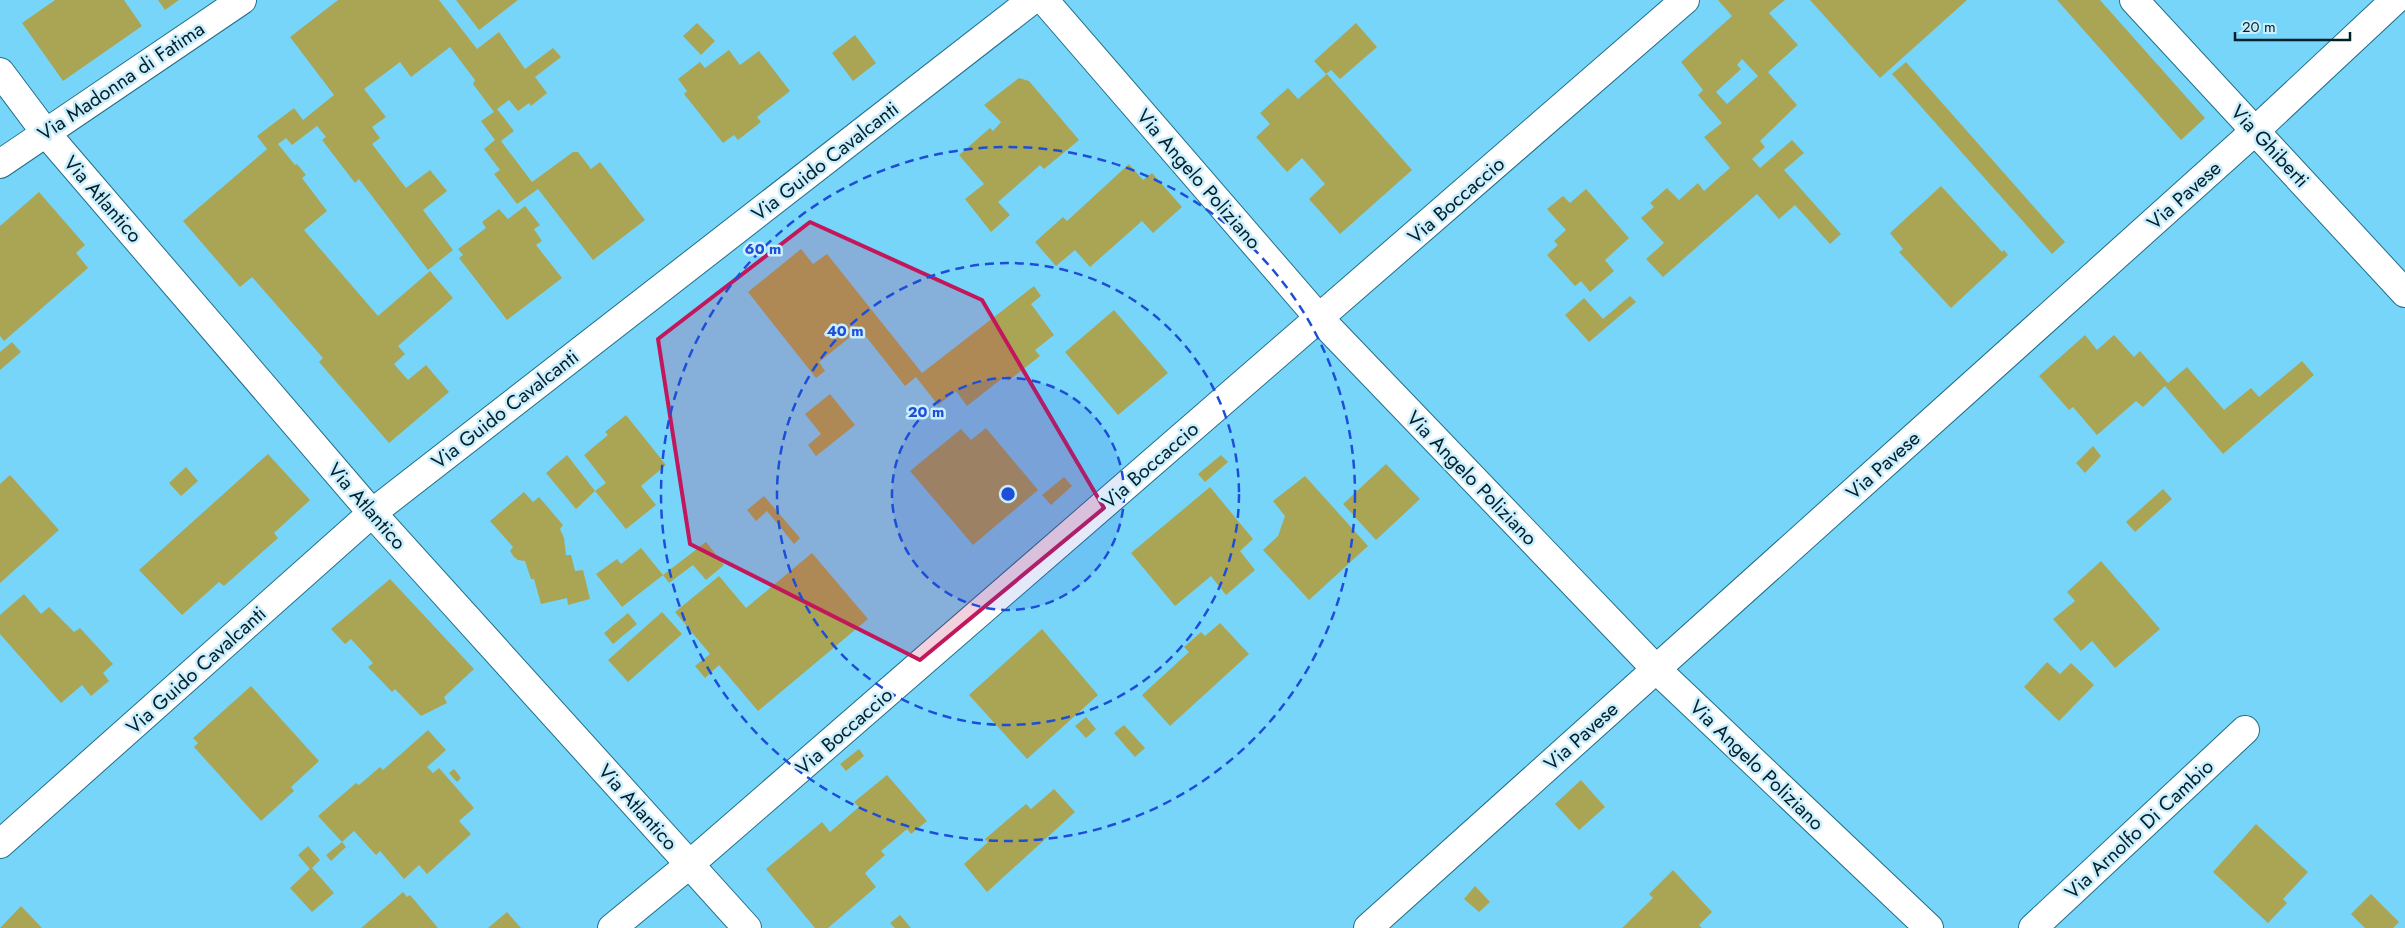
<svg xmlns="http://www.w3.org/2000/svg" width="2405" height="928" font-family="Jost,sans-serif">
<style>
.building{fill:#aaa554;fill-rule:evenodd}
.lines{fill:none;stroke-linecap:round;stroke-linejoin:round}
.street-casing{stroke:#226e88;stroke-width:30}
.street{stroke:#fff;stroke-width:28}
.marked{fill:#c2185b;fill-opacity:0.2;stroke:#c2185b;stroke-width:4;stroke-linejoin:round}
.ring{fill:none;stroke:#1d4ed8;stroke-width:2.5;stroke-dasharray:9 6}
.labels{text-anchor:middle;stroke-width:5;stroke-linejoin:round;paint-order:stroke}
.street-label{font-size:20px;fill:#02202b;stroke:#cbeefd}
.centre{fill:#1d4ed8;stroke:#cbeefd;stroke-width:2.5}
.ring-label{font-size:15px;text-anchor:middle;font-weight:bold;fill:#1d4ed8;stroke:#cbeefd;stroke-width:5;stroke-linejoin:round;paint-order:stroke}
</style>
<rect width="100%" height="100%" fill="#77d5fa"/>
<path class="building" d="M55,0H124L142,26L63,81L22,23Z
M158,0H179L165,10Z
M338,0H439L477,49L499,32L525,69L553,48L561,57L535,77L547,93L531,106L529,103L518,111L509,100L497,109L514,131L501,141L532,182L573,152H578L591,169L600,162L645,220L593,260L538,189L517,204L494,174L500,170L484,149L495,140L481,121L494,112L473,84L475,80L450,47L411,77L400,62L364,89L386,117L372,127L380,138L372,144L406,188L430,170L447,191L423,210L453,250L428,270L359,179L355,183L322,140L326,137L317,126L292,145L286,138L278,144L295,165L297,164L306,175L302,178L327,211L304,230L378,316L430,271L453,298L398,346L405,354L394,364L408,380L426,365L449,392L389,443L319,362L323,358L252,277L240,287L183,221L267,149L257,136L294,108L303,120L334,95L290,37Z
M456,0H518L479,30Z
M1718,0H1785L1769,13L1798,45L1768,72L1797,105L1760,141L1765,147L1752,159L1760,168L1792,140L1804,153L1784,170L1841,234L1830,244L1795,205L1779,219L1757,194L1663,277L1646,259L1664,243L1641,218L1654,207L1650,203L1667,188L1679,200L1698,183L1704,191L1730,168L1704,137L1722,123L1698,95L1703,90L1681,62L1732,16ZM1742,59L1758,76L1727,104L1716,92L1741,69L1737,65Z
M1810,0H1967L1880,78Z
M2057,0H2100L2205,118L2181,140Z
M697,23L715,41L701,55L683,36Z
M1356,23L1377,47L1340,79L1331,70L1326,74L1314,61Z
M855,35L876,63L853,81L832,53Z
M729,50L740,65L759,51L790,91L757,117L761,122L738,140L734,135L723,143L684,94L687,91L678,79L700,62L705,68Z
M1906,62L2065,242L2052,254L1892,74Z
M1327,74L1412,170L1340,234L1309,199L1325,184L1302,158L1287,172L1256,137L1270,124L1260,113L1288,88L1298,99Z
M1019,78L1029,81L1079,140L1044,169L1040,165L998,202L1010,215L991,232L965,199L984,184L959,155L990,128L993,131L1001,122L984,105Z
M1129,164L1143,180L1152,173L1182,207L1153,233L1142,221L1090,267L1075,250L1056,266L1035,242L1063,217L1067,221Z
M1941,186L2002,252L2004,250L2008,255L1951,308L1899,252L1903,249L1890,233Z
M1586,189L1629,238L1605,260L1614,271L1590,292L1581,281L1575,286L1547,255L1558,245L1554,241L1566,230L1547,209L1563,196L1570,203Z
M39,192L85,245L76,253L88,268L4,341L0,336V226Z
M525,206L540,225L534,229L542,241L536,245L562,278L507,320L459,258L463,255L458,249L486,228L482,222L499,209L508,219Z
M801,249L813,264L827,254L922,373L1034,286L1041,296L1031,304L1054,335L1035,350L1040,356L1008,381L1005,376L967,406L956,391L938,405L916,377L905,386L860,329L819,362L825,371L816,378L748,292Z
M1630,296L1636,302L1589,342L1565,315L1584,298L1603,319Z
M1114,310L1168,373L1118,415L1065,352Z
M2085,335L2097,350L2114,335L2134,357L2140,351L2168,383L2187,367L2224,410L2251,388L2259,397L2302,361L2314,375L2223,454L2165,386L2143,407L2136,401L2097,435L2073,407L2069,410L2039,376Z
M12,342L21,352L0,370V352Z
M830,394L855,425L816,456L808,445L821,434L805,414Z
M626,415L666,465L641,486L656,505L626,529L595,491L606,483L584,455L608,435L605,432Z
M986,428L1038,490L973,545L910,471L961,429L971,440Z
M2093,446L2101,456L2085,473L2076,463Z
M268,454L310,500L274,533L278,538L224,586L219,582L182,615L139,570Z
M567,455L595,491L576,509L546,473Z
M1221,455L1228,462L1205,482L1198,474Z
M1386,464L1420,499L1376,540L1343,504Z
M186,467L198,481L181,496L169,483Z
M10,475L59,530L0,583V484Z
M1305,476L1368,546L1309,600L1263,550L1278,536L1285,516L1273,501Z
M1064,477L1072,486L1051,505L1042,495Z
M1210,487L1253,539L1240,551L1255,570L1226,595L1211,576L1175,606L1131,553Z
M2163,489L2172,499L2135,532L2126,522Z
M524,492L533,502L539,497L563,525L560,529L564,538L566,555H571L575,571L583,570L590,599L568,605L567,598L541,604L534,579H531L525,561L518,560L514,557L510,551L513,547L490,521Z
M764,496L800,538L794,544L767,511L756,521L747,510Z
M706,542L724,565L706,580L693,565L669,583L663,575Z
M641,548L663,575L622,607L596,574L617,559L621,564Z
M812,553L868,619L758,711L719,665L705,678L695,666L710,654L675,612L719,576L746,608Z
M2101,561L2160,629L2115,668L2092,641L2081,651L2053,619L2075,601L2067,592Z
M390,579L474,669L444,697L447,703L421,716L395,689L392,692L368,667L373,663L351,639L345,644L331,629Z
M24,594L41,614L49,607L74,632L80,628L113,664L103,673L109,681L91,696L82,685L61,703L0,634V615Z
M662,612L682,634L628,682L608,660Z
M628,613L637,624L613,644L604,633Z
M1220,623L1249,654L1170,726L1142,695L1189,652L1184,647L1201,632L1205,636Z
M1042,629L1098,695L1027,759L969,695Z
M2047,662L2060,674L2071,663L2094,685L2059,721L2024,687Z
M251,686L319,761L291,787L294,791L261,821L194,747L198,743L193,738Z
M1086,717L1096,729L1086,738L1075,726Z
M1124,725L1145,748L1135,757L1114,733Z
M428,730L446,750L427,767L433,773L439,768L474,808L459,821L471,834L427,874L419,865L404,879L380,851L376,855L354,831L342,842L318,816L356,783L359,785L380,767L383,770Z
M859,749L864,756L846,771L840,764Z
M454,769L461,778L457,782L449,773Z
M887,775L927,821L911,834L907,829L881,851L885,855L865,873L876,887L828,928H815L766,869L822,822L830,832L859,807L854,802Z
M1581,780L1605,807L1579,830L1555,804Z
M1054,789L1075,812L987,892L964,864L988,842L985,839L1026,804L1031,809Z
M2256,824L2308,872L2283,899L2287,903L2268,923L2213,872Z
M342,842L346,847L331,861L326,855Z
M308,846L320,860L312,868L334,893L312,912L290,888L310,869L298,855Z
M1673,870L1712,912L1699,925L1702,928H1622L1653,898L1649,894Z
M1475,886L1490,902L1479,912L1464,899Z
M403,892L407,897L410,895L438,928H361Z
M2371,894L2399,922L2393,928H2365L2351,914Z
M21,906L42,928H0Z
M507,912L521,928H488Z
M900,915L911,928H895L890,923Z"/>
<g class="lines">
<g class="street-casing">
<path id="street" d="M1044,0L1319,318L1655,668L1929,928
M2134,0L2405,293
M0,72L45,132L372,513L747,928
M0,164L242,0
M0,844L372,513L1032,0
M612,928L690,864L1685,0
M1368,928L2256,130L2395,0
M2033,928L2245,730"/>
</g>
<use href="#street" class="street"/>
</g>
<path class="marked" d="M810,222L982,300L1104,508L920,660L690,544L658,339Z"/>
<circle cx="1008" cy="494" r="116" fill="#1d4ed8" fill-opacity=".12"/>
<g class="ring">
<circle cx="1008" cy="494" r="116"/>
<circle cx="1008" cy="494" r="231"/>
<circle cx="1008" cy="494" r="347"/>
</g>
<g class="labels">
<g class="street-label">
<text transform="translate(121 81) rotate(-34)" y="7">Via Madonna di Fatima</text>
<text transform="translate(2270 146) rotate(47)" y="7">Via Ghiberti</text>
<text transform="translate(825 161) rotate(-38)" y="7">Via Guido Cavalcanti</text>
<text transform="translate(1199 179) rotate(49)" y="7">Via Angelo Poliziano</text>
<text transform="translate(2184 195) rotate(-42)" y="7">Via Pavese</text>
<text transform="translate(103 199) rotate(49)" y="7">Via Atlantico</text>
<text transform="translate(1456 200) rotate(-41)" y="7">Via Boccaccio</text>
<text transform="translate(505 409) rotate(-38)" y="7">Via Guido Cavalcanti</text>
<text transform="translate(1150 465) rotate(-41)" y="7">Via Boccaccio</text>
<text transform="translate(1883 465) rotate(-42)" y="7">Via Pavese</text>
<text transform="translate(1472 478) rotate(46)" y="7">Via Angelo Poliziano</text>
<text transform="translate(367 506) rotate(49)" y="7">Via Atlantico</text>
<text transform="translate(196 670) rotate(-42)" y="7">Via Guido Cavalcanti</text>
<text transform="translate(844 731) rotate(-41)" y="7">Via Boccaccio</text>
<text transform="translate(1581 736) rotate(-42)" y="7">Via Pavese</text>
<text transform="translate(1757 765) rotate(44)" y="7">Via Angelo Poliziano</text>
<text transform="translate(638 807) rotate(48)" y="7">Via Atlantico</text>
<text transform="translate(2139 829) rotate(-43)" y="7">Via Arnolfo Di Cambio</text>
</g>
</g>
<circle cx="1008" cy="494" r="8" class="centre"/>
<g class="ring-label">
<text x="763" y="254">60 m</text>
<text x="845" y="336">40 m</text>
<text x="926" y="417">20 m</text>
</g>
<path d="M2235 32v8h115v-8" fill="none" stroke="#02202b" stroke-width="2.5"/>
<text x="2242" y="32" font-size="15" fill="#02202b" stroke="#cbeefd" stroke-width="4" paint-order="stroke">20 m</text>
</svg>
